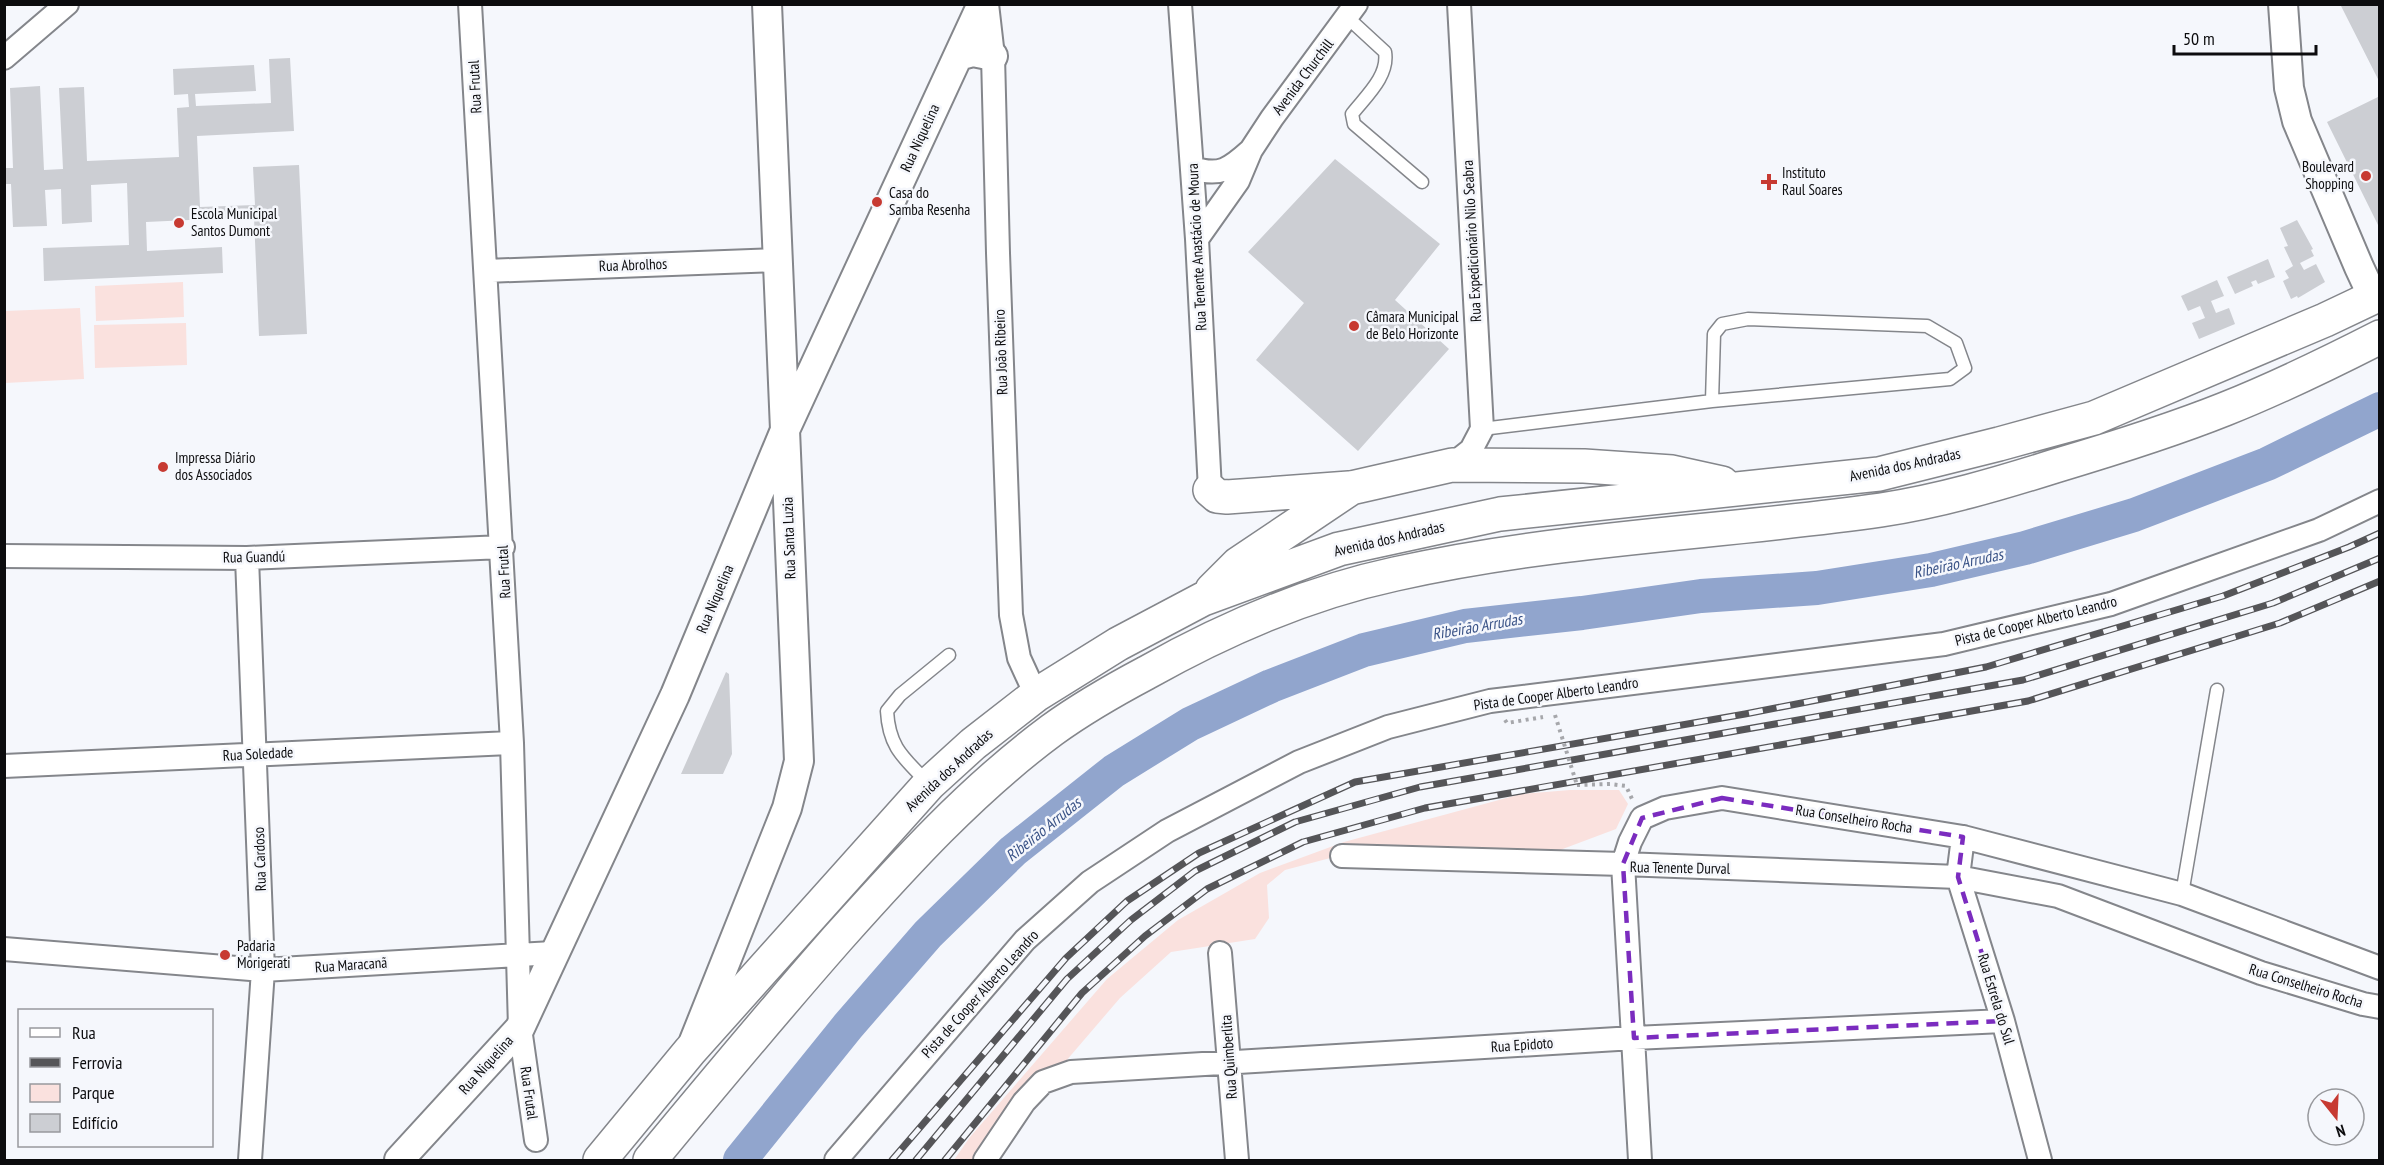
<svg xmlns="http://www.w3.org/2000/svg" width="2384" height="1165" font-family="'PT Sans Narrow',sans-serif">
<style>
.green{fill:#fae1de}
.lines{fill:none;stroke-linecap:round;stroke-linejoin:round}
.river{stroke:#91a5cd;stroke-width:34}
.building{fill:#ccced3}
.service-casing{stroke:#84868b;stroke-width:15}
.minor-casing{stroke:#84868b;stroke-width:26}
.tertiary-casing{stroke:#84868b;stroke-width:32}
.primary-casing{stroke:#84868b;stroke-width:36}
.path{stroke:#a6a7ab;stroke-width:4;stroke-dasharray:3 4.5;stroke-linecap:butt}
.service{stroke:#fff;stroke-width:12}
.minor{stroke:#fff;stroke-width:22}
.tertiary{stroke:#fff;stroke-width:28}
.primary{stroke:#fff;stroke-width:33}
.rail-casing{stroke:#555558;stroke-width:7}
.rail{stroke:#f5f7fc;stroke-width:4.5;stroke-dasharray:14;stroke-linecap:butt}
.path-bridge{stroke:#a6a7ab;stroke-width:4;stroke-dasharray:3 4.5;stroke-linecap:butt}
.marked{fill:none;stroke:#7b2cbf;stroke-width:4.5;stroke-dasharray:12 8;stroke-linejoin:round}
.poi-dot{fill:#c73a32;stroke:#f5f7fc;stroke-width:2}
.labels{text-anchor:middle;stroke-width:5;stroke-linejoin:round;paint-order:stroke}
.street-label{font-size:15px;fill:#0c0c0e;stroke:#f5f7fc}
.poi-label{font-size:15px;fill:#0c0c0e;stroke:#f5f7fc;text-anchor:start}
.water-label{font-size:16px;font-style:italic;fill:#395286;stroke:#f5f7fc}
</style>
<rect width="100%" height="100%" fill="#f5f7fc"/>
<path class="green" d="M183,282L184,317L96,321L95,286Z
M80,308L84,379L5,383V311Z
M186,323L187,365L95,368L94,325Z
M1570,790H1619L1628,804L1616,829L1560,850L1368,848L1285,870L1267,885L1269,918L1255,939L1171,952L1120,998L1066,1061L1034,1080L979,1160H954L970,1137L1107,979L1178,920L1260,873L1344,842L1521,794Z"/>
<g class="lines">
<path class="river" d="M740,1160L848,1026L928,934L1013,851L1114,771L1190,724L1271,686L1364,650L1465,626L1582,613L1701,596L1817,588L1931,570L2025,548L2134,515L2267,464L2380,409"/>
</g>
<path class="building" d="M2340,4H2380V83Z
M290,58L294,131L197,136L200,207L255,205L253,167L299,165L307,334L259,336L254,217L146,222L147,251L222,247L223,273L44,281L43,248L129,245L127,183L91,185L92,222L62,224L61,189L45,190L47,226L13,227L11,184H4V168H13L10,88L40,86L44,170L63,169L59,88L84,87L87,161L179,157L177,108L189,107L188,94L174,95L173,69L254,65L256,91L195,94L196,106L271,103L269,59Z
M2380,96V229L2327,122Z
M1335,159L1440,244L1395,300L1449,349L1358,451L1256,360L1304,303L1248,252Z
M2297,220L2313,249L2311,250L2314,256L2300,263L2304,270L2316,264L2325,282L2298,298L2297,296L2291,299L2283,281L2289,278L2285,271L2293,266L2284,247L2288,246L2280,228Z
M2268,259L2275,277L2258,284L2256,280L2251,282L2253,286L2235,294L2227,277Z
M2217,280L2224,296L2211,301L2216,313L2229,308L2235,324L2199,339L2192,323L2205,318L2200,306L2188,311L2181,296Z
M726,672L729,674L732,754L723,774H681Z"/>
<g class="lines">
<g class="service-casing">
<path id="service" d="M1347,17L1385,52C1389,76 1366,96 1352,114L1354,124L1422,182
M1482,429L1712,401L1950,379L1965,368L1956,343L1927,326L1748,319L1722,324L1714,334L1712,401
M928,783C904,758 889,748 887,711L900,695L949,655
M2182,894L2217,690"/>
</g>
<g class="minor-casing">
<path id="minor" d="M470,4L512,743L520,1028L536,1140
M987,4L993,56L998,253L1011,615L1019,658L1036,695
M1180,4L1197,239L1210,490
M4,58L67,4
M1192,168C1220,177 1230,169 1250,151
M1197,239L1238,181L1251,150L1272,118L1356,4
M486,271L779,260
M1452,465L1471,450L1482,429L1459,4
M4,556L247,558L503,547
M247,558L263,970L250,1160
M4,766L512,743
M1963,837L1958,877L2003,1021L2040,1160
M1342,856L1623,864L1630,842L1642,818L1665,808L1722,798L1963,837L2182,894L2380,968
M4,949L263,970L553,953
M1220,953L1237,1160
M836,1160L1025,940L1090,882L1167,831L1299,762L1388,727L1490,701L1944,644L2111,604L2319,530L2380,501
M985,1160L1024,1102L1043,1082L1071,1072L1634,1038L2003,1021
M1640,1160L1623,864L1958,877L2058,896L2261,973L2363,1004L2380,1007"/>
</g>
<g class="tertiary-casing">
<path id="tertiary" d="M2283,4L2289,88L2297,121L2359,267L2373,297
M958,56L973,52L993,56
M694,1041L787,808L799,761L767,4
M399,1160L520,1028L675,695L785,430L982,4"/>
</g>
<g class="primary-casing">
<path id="primary" d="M1210,490L1217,496L1227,497L1349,488
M1212,590L1238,564L1351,488L1452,465L1584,466L1672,472L1722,483
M600,1160L690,1051L929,784L973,744L1036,695L1118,644L1203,599L1339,549L1500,514L1879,474L1999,444L2094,418L2325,320L2380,294
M650,1160C712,1085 773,1012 837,939C904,864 971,790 1052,730C1081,709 1114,690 1146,673C1224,629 1307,593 1395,574C1555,538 1719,533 1881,510C1940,501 1998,484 2055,466C2112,449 2170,431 2225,409C2278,388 2329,363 2380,337"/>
</g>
<path class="path" d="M1505,720L1507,723L1543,717
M1577,785L1610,784L1626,786L1633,801"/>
<use href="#service" class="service"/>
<use href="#minor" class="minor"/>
<use href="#tertiary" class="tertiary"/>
<use href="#primary" class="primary"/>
<g class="rail-casing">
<path id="rail" d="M892,1160L1066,958L1127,901L1199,853L1355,782L1745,714L1986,667L2223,596L2349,547L2380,533
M916,1160L1067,979L1131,920L1195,871L1295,822L1420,787L2023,680L2273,603L2380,558
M945,1160L1082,993L1145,936L1207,889L1303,842L1425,808L2028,701L2280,623L2380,581"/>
</g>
<use href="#rail" class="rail"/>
<path class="path-bridge" d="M1555,715L1577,785"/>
</g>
<path class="marked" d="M1722,798L1963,837L1958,877L2003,1021L1634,1038L1623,864L1642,818Z"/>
<g class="poi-dot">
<circle cx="2366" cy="176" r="6"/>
<path d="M1766 173h6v6h6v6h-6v6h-6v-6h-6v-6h6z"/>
<circle cx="877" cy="202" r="6"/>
<circle cx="179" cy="223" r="6"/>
<circle cx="1354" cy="326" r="6"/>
<circle cx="163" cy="467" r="6"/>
<circle cx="225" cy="955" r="6"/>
</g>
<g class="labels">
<g class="street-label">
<text transform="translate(1303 77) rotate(-53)" y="5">Avenida Churchill</text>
<text transform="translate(475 87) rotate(-93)" y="5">Rua Frutal</text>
<text transform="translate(920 138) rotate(-65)" y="5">Rua Niquelina</text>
<text transform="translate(1472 241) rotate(-93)" y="5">Rua Expedicionário Nilo Seabra</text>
<text transform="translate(1197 247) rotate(-93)" y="5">Rua Tenente Anastácio de Moura</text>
<text transform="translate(633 265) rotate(-2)" y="5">Rua Abrolhos</text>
<text transform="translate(1001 352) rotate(-92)" y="5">Rua João Ribeiro</text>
<text transform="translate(1905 465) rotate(-12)" y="5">Avenida dos Andradas</text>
<text transform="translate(789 538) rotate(-92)" y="5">Rua Santa Luzia</text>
<text transform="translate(1389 539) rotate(-13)" y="5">Avenida dos Andradas</text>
<text transform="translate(254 557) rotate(-1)" y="5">Rua Guandú</text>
<text transform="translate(504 572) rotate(-93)" y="5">Rua Frutal</text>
<text transform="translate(715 599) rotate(-67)" y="5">Rua Niquelina</text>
<text transform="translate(2036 621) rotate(-14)" y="5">Pista de Cooper Alberto Leandro</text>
<text transform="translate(1556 694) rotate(-8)" y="5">Pista de Cooper Alberto Leandro</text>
<text transform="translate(258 754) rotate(-3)" y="5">Rua Soledade</text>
<text transform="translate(949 770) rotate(-43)" y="5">Avenida dos Andradas</text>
<text transform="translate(1854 819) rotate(9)" y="5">Rua Conselheiro Rocha</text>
<text transform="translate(260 859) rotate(-92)" y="5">Rua Cardoso</text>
<text transform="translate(1680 868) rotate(1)" y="5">Rua Tenente Durval</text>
<text transform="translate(351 965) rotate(-4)" y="5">Rua Maracanã</text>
<text transform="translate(2306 986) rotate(17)" y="5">Rua Conselheiro Rocha</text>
<text transform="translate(980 994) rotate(-48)" y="5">Pista de Cooper Alberto Leandro</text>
<text transform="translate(1996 999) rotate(73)" y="5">Rua Estrela do Sul</text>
<text transform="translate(1522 1045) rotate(-4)" y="5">Rua Epidoto</text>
<text transform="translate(1229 1057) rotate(-94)" y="5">Rua Quimberlita</text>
<text transform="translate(486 1065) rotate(-48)" y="5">Rua Niquelina</text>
<text transform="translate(529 1093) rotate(82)" y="5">Rua Frutal</text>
</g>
<g class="poi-label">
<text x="2354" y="172" text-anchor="end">Boulevard<tspan x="2354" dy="17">Shopping</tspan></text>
<text x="1782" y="178">Instituto<tspan x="1782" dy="17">Raul Soares</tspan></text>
<text x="889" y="198">Casa do<tspan x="889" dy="17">Samba Resenha</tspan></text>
<text x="191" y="219">Escola Municipal<tspan x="191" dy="17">Santos Dumont</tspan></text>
<text x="1366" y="322">Câmara Municipal<tspan x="1366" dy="17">de Belo Horizonte</tspan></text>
<text x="175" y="463">Impressa Diário<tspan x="175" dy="17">dos Associados</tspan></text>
<text x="237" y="951">Padaria<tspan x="237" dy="17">Morigerati</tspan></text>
</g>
<g class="water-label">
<text transform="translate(1958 563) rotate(-12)" y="6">Ribeirão Arrudas</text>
<text transform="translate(1477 626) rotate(-10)" y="6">Ribeirão Arrudas</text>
<text transform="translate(1043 829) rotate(-39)" y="6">Ribeirão Arrudas</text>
</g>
</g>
<rect width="2384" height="1165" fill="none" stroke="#0c0c0e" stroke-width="12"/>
<rect x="18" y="1009" width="195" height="138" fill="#f5f7fc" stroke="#98999d" stroke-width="1.5"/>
<rect x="30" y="1028" width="30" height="9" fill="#ffffff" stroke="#98999d" stroke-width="1.5"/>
<text x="72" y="1039" font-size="18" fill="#0c0c0e">Rua</text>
<rect x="30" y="1058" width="30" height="9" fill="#555558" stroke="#98999d" stroke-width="1.5"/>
<text x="72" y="1069" font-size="18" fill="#0c0c0e">Ferrovia</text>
<rect x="30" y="1084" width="30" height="18" fill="#fae1de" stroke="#98999d" stroke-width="1.5"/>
<text x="72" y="1099" font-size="18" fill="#0c0c0e">Parque</text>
<rect x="30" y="1114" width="30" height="18" fill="#ccced3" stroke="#98999d" stroke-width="1.5"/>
<text x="72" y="1129" font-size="18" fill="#0c0c0e">Edifício</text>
<g transform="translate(2336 1117) rotate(162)"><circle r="28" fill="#f5f7fc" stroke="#98999d" stroke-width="1.5"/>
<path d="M0-4.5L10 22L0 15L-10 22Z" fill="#c73a32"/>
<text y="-9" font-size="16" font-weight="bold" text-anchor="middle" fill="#0c0c0e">N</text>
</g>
<path d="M2174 45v9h142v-9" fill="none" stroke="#0c0c0e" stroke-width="3"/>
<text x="2183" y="45" font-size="18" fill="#0c0c0e" stroke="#f5f7fc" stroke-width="4.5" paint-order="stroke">50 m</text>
</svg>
